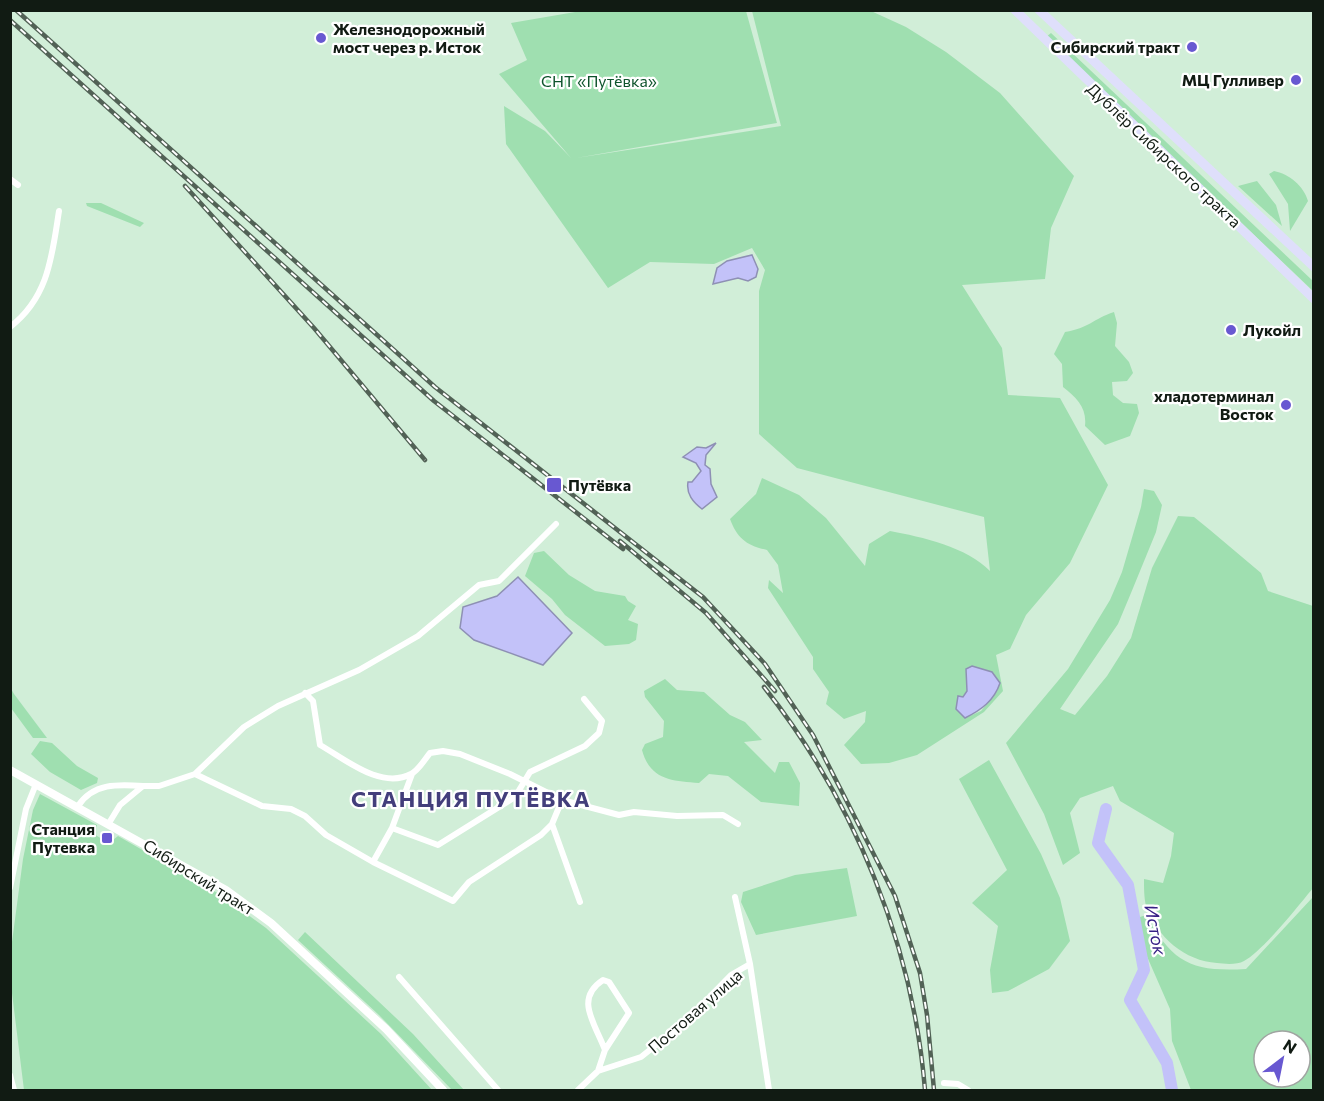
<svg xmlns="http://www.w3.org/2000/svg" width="1324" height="1101" font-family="Commissioner,sans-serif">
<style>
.green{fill:#9fdfb0;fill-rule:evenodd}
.water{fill:#c3c2f9;stroke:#8e90b4;stroke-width:1.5}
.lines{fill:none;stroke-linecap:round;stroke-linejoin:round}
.river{stroke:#c3c2f9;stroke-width:12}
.minor{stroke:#fff;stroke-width:6}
.secondary{stroke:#fff;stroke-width:8}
.primary{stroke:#dfdffb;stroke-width:9}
.rail-casing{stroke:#526256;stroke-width:4.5}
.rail{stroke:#fff;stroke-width:2;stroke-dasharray:7;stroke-linecap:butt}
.poi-dot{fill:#6858d1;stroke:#fff;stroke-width:2}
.labels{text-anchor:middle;stroke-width:4.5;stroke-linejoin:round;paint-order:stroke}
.poi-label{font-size:16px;font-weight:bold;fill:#111b13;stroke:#fff;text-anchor:end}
.park-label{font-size:16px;fill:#0d532b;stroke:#fff}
.street-label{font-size:16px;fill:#111b13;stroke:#fff}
.water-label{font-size:18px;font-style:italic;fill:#372185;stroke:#fff}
.district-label{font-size:22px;font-weight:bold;letter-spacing:1.5px;fill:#433e7b;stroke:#fff}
</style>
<rect width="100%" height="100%" fill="#d1eed8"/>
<path class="green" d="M581,11H746L777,123L576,158L781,126L752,11H871L906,27L946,52L1000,93L1074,176L1051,228L1045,279L962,285L1002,348L1008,395L1060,398L1108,485L1070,563L1026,615L1010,649L996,655L1003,691L984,712L917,755L889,763L861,764L844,745L865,722L866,711L844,719L826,704L829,692L813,669V657L768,588L769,580L783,593L778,565L767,550C747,546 737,538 730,519L756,494L762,478L799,495L826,518L865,566L869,544L890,531C922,537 967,547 990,571L984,517L797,468L759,434V291L765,270L752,248L714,264L650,262L608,288L506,144L504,106L545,131L571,158L499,74L527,60L511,23ZM966,669L996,693L981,711L965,718L956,709L958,697H963L967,691Z
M1051,33L1313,281V291L1046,37Z
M1274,171C1289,174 1304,186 1308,201L1290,231L1288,204L1269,174Z
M1257,181L1276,205L1282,226L1238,186Z
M86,203H101L144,223L140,227L87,206Z
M1114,312L1117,323L1115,346L1129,362L1133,373L1127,381L1112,382L1113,395L1123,403L1137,404L1139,413L1130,436L1105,445L1085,426C1087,408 1077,398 1063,387L1062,364L1054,354L1065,332C1089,328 1093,319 1114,312Z
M1144,489L1154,491L1162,505L1156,532L1131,593L1118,624L1060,709L1075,715L1107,676L1131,638L1152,568L1178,516L1194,517L1210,530L1261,573L1268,591L1313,606V888C1299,905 1262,952 1244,961C1237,965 1225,964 1217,963C1185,961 1157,937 1146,906C1144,898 1144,887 1144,879L1163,883L1171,856L1174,833L1120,801L1113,786L1080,798L1070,813L1080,853L1063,865L1044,814L1006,743L1068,669L1110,600L1122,572L1141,507Z
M544,551L569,575L595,591L625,596L628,601L636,606L628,620L638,624L636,640L629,644L605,646L565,615L552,599L525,576L534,553Z
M665,679L677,690L704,692L730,715L745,722L762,740L744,742L775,773L779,762H789L800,783L799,806L761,802L728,776L709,774L699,783C672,781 650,780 642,750L645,744L663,737L664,721L645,697L644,691Z
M10,687L14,694L47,738H33L11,708Z
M40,741L52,743L77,766L98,778L97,783L81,790L50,772L31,754Z
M989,760L1041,854L1060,898L1070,941L1049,969L1008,991L992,993L990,970L998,926L972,903L1007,870L959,779Z
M40,794L97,825V836L109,843L118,836L221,895L266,928L381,1034L432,1090H24L11,985L10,957L23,859L33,810Z
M847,868L857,916L756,935L741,902L743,892L795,875Z
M1313,897V1090H1191L1172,1041L1170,1009L1131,920L1146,915C1173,963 1191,972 1246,969ZM1264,1041H1300V1077H1264Z
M305,932L413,1034L464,1090H452L379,1015L298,940Z"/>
<path class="water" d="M752,255L758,269L756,277L748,281L738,278L713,284L717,268L727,261Z
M716,443L706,455L705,465L710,469L711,484L717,497L702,509C693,502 686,494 688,482H692L701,471L696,463L683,457L697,447L706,448Z
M518,577L572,633L543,665L474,640L460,628L463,607L497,596Z
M972,666L992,672L1000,683C994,701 981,710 965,718L956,709L958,696L963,697L967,691L966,669Z"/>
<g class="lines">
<path class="river" d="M1106,809L1098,843L1128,885L1144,970L1130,1000L1167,1063L1172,1090"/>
<path class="minor" d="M10,179L18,185
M10,327C49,297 52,255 59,211
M305,693L313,701L320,745C345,759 381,790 411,774C418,771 425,759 430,753L443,751L460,754L510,774L562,800L619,815L634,812L677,816L723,815L738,824
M195,774L262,806L291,809L305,816L326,835L373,862L453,901L469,882L541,835L552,824L562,800
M78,806C93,783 118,784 143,786
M109,823L120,805L143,786H159L195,774L244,727L278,706L359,670L418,636L479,585L499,581L556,524
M552,824L580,902
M392,828L438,845L515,797L530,772L585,746L599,733L602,721L584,699
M373,862L392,828L412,774
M10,888L26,809L36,784
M735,897L750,964L769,1090
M399,977L498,1090
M598,1071L605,1050L629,1013L609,982L603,980C574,999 595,1023 605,1050
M10,1075L14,1090
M944,1083L958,1084L968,1090
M578,1090L598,1071L641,1057L686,1021L731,975L750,964"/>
<path class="secondary" d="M10,770L226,890L271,923L386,1029L443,1090"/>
<path class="primary" d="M1015,10L1314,299
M1039,10L1314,267"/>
<g class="rail-casing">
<path id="rail" d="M16,10L435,387L703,597L765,664L813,735L895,896L920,973L927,1015L934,1090
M10,20L434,401L623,549
M185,186L314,328L425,460
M620,541L706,613L775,691
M764,687C855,802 913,945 925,1090"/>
</g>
<use href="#rail" class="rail"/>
</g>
<g class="poi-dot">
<circle cx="321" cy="38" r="6"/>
<circle cx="1192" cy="47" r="6"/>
<circle cx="1296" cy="80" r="6"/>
<circle cx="1231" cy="330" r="6"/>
<circle cx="1286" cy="405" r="6"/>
<rect x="546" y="477" width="16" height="16" rx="3"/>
<rect x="101" y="832" width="12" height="12" rx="3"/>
</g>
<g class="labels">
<g class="poi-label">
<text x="333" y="35" text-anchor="start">Железнодорожный<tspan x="333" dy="18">мост через р. Исток</tspan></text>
<text x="1180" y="53">Сибирский тракт</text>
<text x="1284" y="86">МЦ Гулливер</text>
<text x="1243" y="336" text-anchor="start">Лукойл</text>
<text x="1274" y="402">хладотерминал<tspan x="1274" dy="18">Восток</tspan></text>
<text x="568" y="491" text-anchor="start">Путёвка</text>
<text x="95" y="835">Станция<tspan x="95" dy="18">Путевка</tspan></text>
</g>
<g class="park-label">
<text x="599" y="87">СНТ «Путёвка»</text>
</g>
<g class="street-label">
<text transform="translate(1164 155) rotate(43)" y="6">Дублёр Сибирского тракта</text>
<text transform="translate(199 877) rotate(32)" y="6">Сибирский тракт</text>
<text transform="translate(695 1011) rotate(-41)" y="6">Постовая улица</text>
</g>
<g class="water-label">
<text transform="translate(1155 930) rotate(79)" y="6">Исток</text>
</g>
<g class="district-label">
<text x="471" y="807">СТАНЦИЯ ПУТЁВКА</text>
</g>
</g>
<rect width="1324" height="1101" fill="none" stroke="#111b13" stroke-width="24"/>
<g transform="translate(1282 1059) rotate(32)"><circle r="28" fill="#ffffff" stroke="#a0a4a1" stroke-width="1.5"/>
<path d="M0-4.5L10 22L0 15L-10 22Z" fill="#6858d1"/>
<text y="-9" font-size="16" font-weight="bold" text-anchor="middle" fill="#111b13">N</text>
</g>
</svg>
